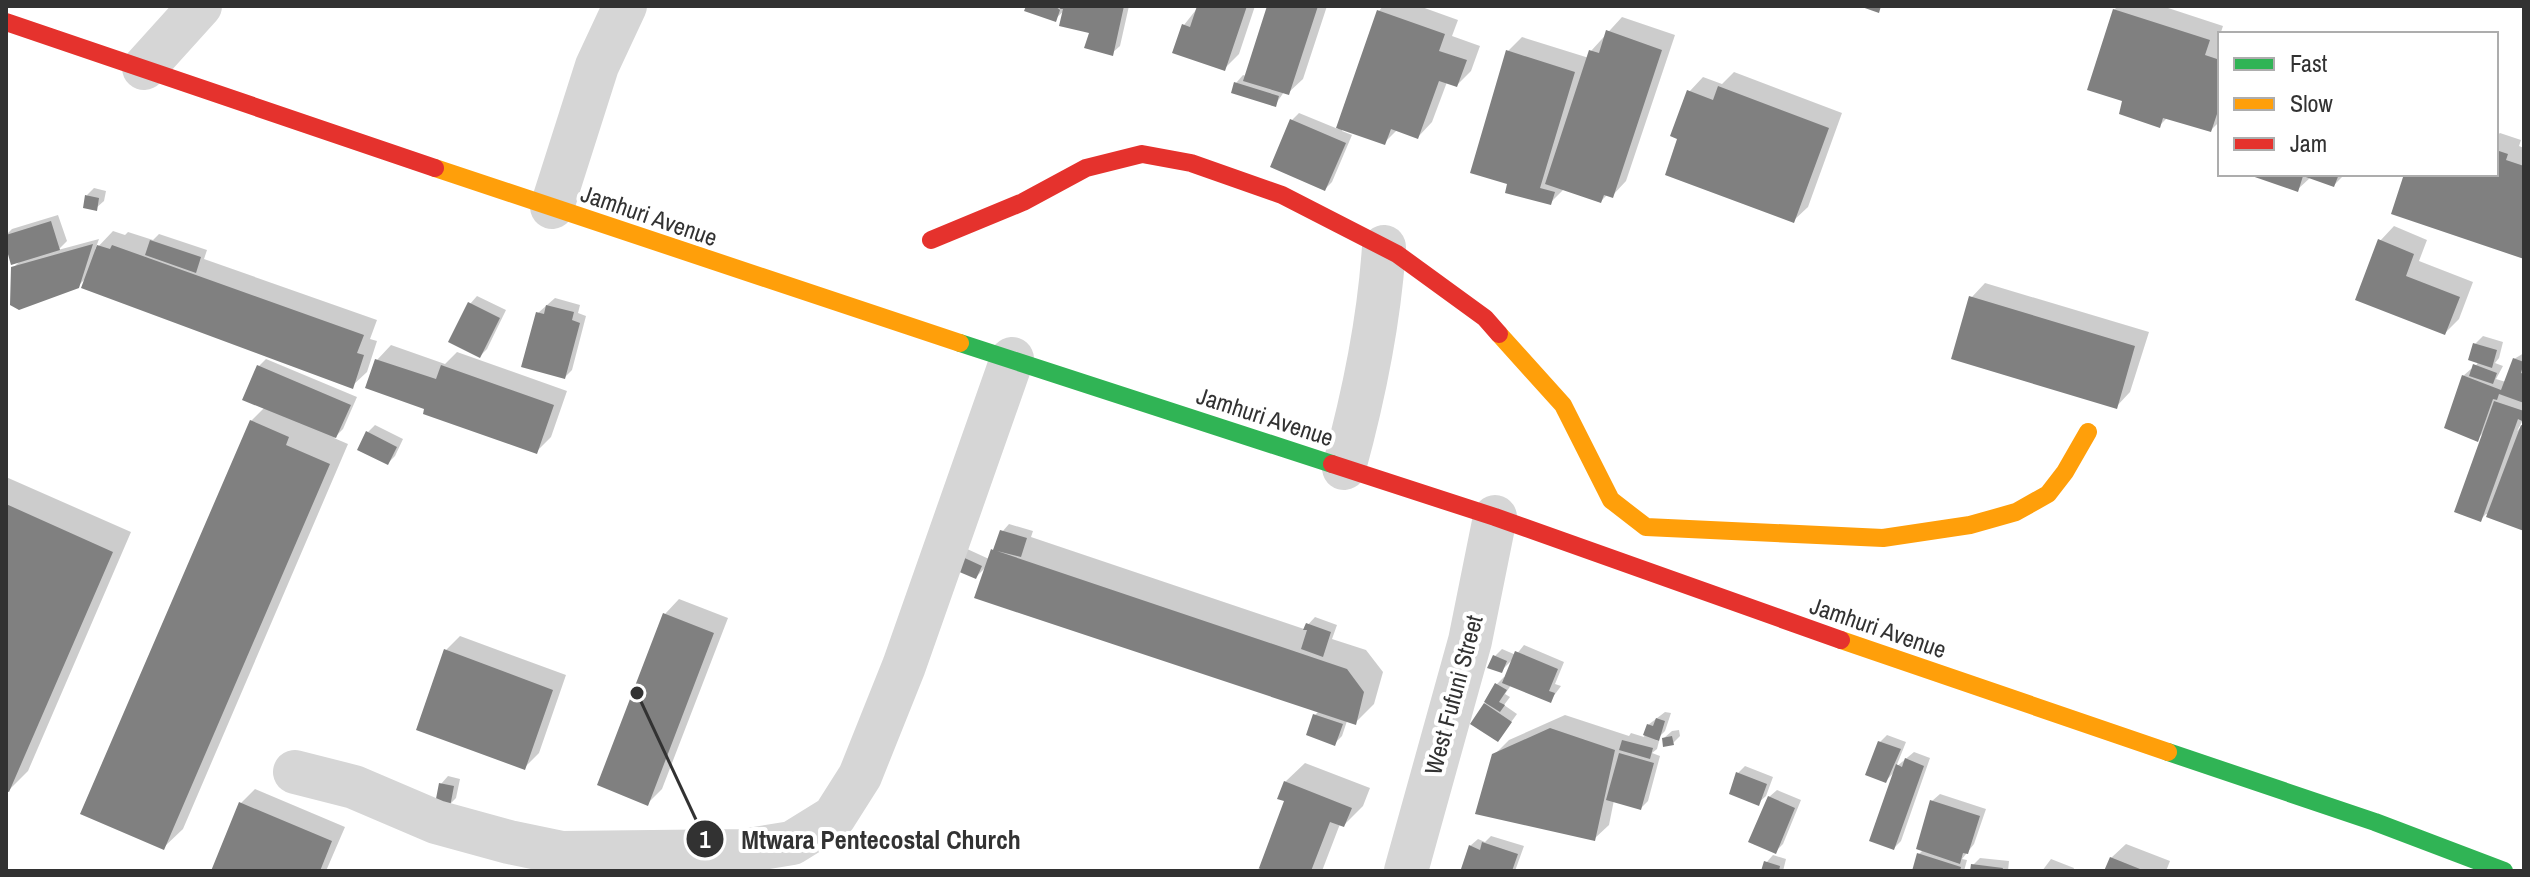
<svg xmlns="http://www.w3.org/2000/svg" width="2530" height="877" font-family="'Archivo Narrow',sans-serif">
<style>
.shadow{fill:#0003}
.building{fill:#808080}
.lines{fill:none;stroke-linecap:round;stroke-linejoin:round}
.street{stroke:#d6d6d6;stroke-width:44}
.fast{stroke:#30b455;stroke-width:18}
.slow{stroke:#ff9f0a;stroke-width:18}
.jam{stroke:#e5322d;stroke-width:18}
.labels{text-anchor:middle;stroke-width:8;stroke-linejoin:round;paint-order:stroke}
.street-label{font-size:24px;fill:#323232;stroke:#fff}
.leader{fill:none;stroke:#323232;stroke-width:3}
.callout-dot{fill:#323232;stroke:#fff;stroke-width:3}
.mark-label{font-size:24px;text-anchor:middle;font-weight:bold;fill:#fff}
.callout-label{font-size:26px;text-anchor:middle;font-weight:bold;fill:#323232;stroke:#fff;stroke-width:8;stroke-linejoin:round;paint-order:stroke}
</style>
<rect width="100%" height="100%" fill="#fff"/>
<path class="shadow" d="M1028,6H1129L1120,46L1112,53L1065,10L1055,19Z
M1199,6H1255L1239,54L1224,69L1184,25Z
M1269,6H1327L1303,79L1288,93L1284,92L1275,105L1236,83L1243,75L1246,76Z
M1383,6H1419L1458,20L1452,36L1480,46L1471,71L1457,85L1447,82L1432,122L1418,137L1398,129L1384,143L1343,128L1342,131L1352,135L1332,182L1325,189L1292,120L1299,113L1338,129L1379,11Z
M2118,6H2162L2223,26L2218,41L2220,121L2211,130L2168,117L2159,126L2124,100L2114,10Z
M1622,17L1675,35L1626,181L1612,196L1608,194L1601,201L1565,188L1551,202L1540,199L1508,51L1522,37L1589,58L1591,51Z
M1734,72L1842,113L1808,207L1793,221L1680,138L1689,92L1703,77L1722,84Z
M2500,133L2521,140L2519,146L2524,148V256L2406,174H2496V136Z
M2250,174H2345L2334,185L2311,177L2298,189Z
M94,188L106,191L104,201L96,208L87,195Z
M58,215L67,241L58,250L99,239L95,250L113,231L125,235L128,232L153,240L159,234L207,250L204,259L377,320L370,339L377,341L367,372L352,386L87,277L78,286L13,268L21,260L6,240V235L12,229Z
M2394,226L2427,240L2419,261L2473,282L2459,319L2445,333L2380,241Z
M1985,283L2149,332L2130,392L2116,407L1971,298Z
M477,296L506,310L487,349L480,356L470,304Z
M555,298L580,305L578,313L586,316L572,370L565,377L538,313Z
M2483,336L2503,342L2499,358L2495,363L2503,366L2496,379L2506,382L2514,359L2524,353V418L2517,431L2524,424V528L2486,514L2480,520L2485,431L2477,439L2463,376L2471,369L2473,370L2479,361L2475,344Z
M391,345L445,364L457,352L567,391L551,437L537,451L427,408L377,360Z
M266,359L357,397L343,429L334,438L348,444L183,829L163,848L251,421L265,407L258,367Z
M375,425L403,439L395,456L388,463L368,432Z
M6,477L131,532L28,771L9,790L6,789Z
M1009,524L1033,531L1031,537L1304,629L1315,617L1337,625L1332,639L1366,650L1383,672L1374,704L1355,723L1347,721L1342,736L1335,743L1315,715L1319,711L987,566L976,577L952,567L965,548L989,559L1002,532Z
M679,599L728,618L662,789L648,803L665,614Z
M460,636L566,675L539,753L524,768L446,650Z
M1524,645L1564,662L1555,684L1561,686L1550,701L1511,685L1505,694L1510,697L1504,705L1517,714L1498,740L1485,704L1497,684L1504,677L1506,678L1514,658L1501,671L1495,656L1502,649L1516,655Z
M1665,712L1671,713L1665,731L1656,740L1659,741L1657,749L1652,753L1660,756L1648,801L1641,808L1614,800L1609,825L1594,839L1494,755L1509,740L1565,715L1629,736L1631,733L1644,737L1648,725Z
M1679,730L1680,736L1673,743L1664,738L1672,731Z
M1887,735L1906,742L1896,767L1914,752L1930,758L1901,841L1894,848L1895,771L1886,781L1880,742Z
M1305,763L1370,788L1363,806L1344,825L1340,824L1322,871H1256L1262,865L1287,800L1285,782Z
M1745,766L1773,777L1766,796L1758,803L1738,773Z
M448,776L460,779L456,798L449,805L441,784Z
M255,789L345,827L326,871H213L241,803Z
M1777,790L1801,800L1783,844L1775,852L1769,797Z
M1940,794L1986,809L1974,844L1962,859L1967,860L1964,871H1914L1919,854L1924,849L1932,801Z
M1491,836L1524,846L1515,871H1471L1463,868L1470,846L1478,839L1485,842Z
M2126,844L2170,861L2166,871H2106L2111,858Z
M1773,855L1786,859L1783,871H1763L1766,863Z
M1980,858L2009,861L2008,871H1972L1973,865Z
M2051,859L2074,868L2073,871H2042Z"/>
<path class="building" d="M1026,6H1055L1060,10L1056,22L1024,11Z
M1061,6H1124L1113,56L1084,48L1089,33L1059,26L1063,9H1060Z
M1197,6H1247L1225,71L1172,53L1182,24L1190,27Z
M1267,6H1318L1289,95L1243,81Z
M1859,6H1881L1879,13Z
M2113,9L2210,40L2205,55L2220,60V105L2211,132L2163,118L2160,128L2119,114L2122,101L2087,90Z
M1377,10L1445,34L1439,51L1467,60L1457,87L1439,81L1418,139L1391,129L1385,145L1336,128Z
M1606,30L1662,50L1613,198L1604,195L1601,203L1545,184L1589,50L1599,53Z
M1506,50L1575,72L1540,188L1555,192L1551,205L1505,193L1507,184L1470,173Z
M1234,82L1279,96L1276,107L1231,93Z
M1718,86L1829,128L1794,223L1665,175L1677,139L1670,136L1687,90L1713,100Z
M1290,119L1346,143L1325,191L1270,167Z
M2496,150L2508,154L2506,160L2524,166V259L2391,214L2404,174H2496Z
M2246,174H2339L2334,187L2303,176L2298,192Z
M85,195L99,198L97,211L83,208Z
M51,221L60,250L11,265L6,247V235Z
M2378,239L2414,254L2406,276L2460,297L2445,335L2355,300Z
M150,240L201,257L196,273L145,255Z
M93,244L79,288L19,310L10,305L11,267Z
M97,245L110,249L112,245L364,335L357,353L364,355L353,389L81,288Z
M1969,296L2135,346L2117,409L1951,359Z
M468,302L500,318L480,358L448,342Z
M546,305L574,312L572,320L580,323L565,379L521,367L536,312L544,314Z
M2473,343L2497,350L2492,368L2468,360Z
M2513,358L2524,362L2521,373L2524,374V403L2499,394L2497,400L2493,399L2478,442L2444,428L2462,375L2501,390Z
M375,359L436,379L441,365L554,405L537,454L423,414L424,409L365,388Z
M2473,364L2497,373L2493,384L2469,376Z
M257,365L351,405L336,438L242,400Z
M2494,401L2524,411V422L2518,419L2481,522L2454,512Z
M250,420L289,437L286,445L330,464L164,850L80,814Z
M2521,425L2524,426V531L2486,517Z
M366,431L397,447L388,465L357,450Z
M6,504L113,552L9,792L6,791Z
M1000,530L1027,538L1021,557L997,551L1347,669L1364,692L1356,725L974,598L991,549L993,550Z
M956,554L982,566L976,579L950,568Z
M663,613L714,633L648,806L597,785Z
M1306,623L1331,632L1323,657L1301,649L1307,630H1303Z
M444,649L553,690L525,770L416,730Z
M1515,651L1558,669L1549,691L1555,693L1551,703L1502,683Z
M1493,655L1507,661L1502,673L1487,668Z
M1495,683L1507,690L1499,702L1505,705L1500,712L1484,702Z
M1484,703L1512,722L1498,742L1470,724Z
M1313,714L1343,724L1335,746L1306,735Z
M1656,718L1665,721L1659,741L1643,735L1647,724L1653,726Z
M1550,728L1615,750L1595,841L1475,814L1492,754Z
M1672,736L1674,745L1663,747L1662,738Z
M1622,740L1653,748L1650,759L1619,750Z
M1878,741L1901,749L1886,783L1865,775Z
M1619,753L1654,763L1641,810L1606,800Z
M1905,758L1924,766L1894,850L1869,841L1896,764L1902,767Z
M1736,772L1767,784L1759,806L1729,794Z
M1284,781L1352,808L1344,827L1330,822L1311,871H1263L1259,868L1284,801L1277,799Z
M439,783L454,786L450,807L435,804Z
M1768,796L1795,808L1776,854L1748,842Z
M1930,800L1980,816L1968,854L1963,853L1960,864L1916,849Z
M239,802L332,841L320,871H211Z
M1482,842L1518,854L1512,871L1461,869L1469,845L1480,850Z
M1917,853L1961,867L1960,871H1912Z
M2110,857L2145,871H2104Z
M1764,861L1780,866L1779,871H1761Z
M1971,864L2003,868L2002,871H1970Z"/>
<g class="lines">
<path class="street" d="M144,68L200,6
M552,207L597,66L625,6
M1344,468C1364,395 1379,323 1384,247
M295,772L354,787L436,822L509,842L562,853L743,851L792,843L834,817L860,776L904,666L1012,359
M1406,871L1470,641L1495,517"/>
<path class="fast" d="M960,343L1332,464
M2168,752L2375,822L2504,871"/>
<path class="slow" d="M435,168L960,343
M1499,334L1563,405L1611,500L1646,527L1883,538L1970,525L2016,512L2048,494L2065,472L2088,432
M1841,640L2168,752"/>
<path class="jam" d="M6,22L435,168
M931,240L1023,202L1086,168L1142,154L1191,163L1282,195L1397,254L1485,318L1499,334
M1332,464L1495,517L1841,640"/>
</g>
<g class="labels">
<g class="street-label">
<text transform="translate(649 216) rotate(19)" y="8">Jamhuri Avenue</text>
<text transform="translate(1265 417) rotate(18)" y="8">Jamhuri Avenue</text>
<text transform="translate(1878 628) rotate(19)" y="8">Jamhuri Avenue</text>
<text transform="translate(1454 695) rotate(-75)" y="8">West Fufuni Street</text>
</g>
</g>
<path class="leader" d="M637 693L705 839"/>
<g class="callout-dot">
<circle cx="637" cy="693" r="8"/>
<circle cx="705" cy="839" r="20"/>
</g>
<g class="mark-label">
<text x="705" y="848">1</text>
</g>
<g class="callout-label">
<text x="881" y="849">Mtwara Pentecostal Church</text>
</g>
<rect width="2530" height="877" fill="none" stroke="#323232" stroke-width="16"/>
<rect x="2218" y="32" width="280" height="144" fill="#ffffff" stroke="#adadad" stroke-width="2"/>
<rect x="2234" y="58" width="40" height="12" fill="#30b455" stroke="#adadad" stroke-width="2"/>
<text x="2290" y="72" font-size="24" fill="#323232">Fast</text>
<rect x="2234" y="98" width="40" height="12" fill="#ff9f0a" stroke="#adadad" stroke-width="2"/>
<text x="2290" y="112" font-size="24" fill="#323232">Slow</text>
<rect x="2234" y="138" width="40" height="12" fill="#e5322d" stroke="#adadad" stroke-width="2"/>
<text x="2290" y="152" font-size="24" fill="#323232">Jam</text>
</svg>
